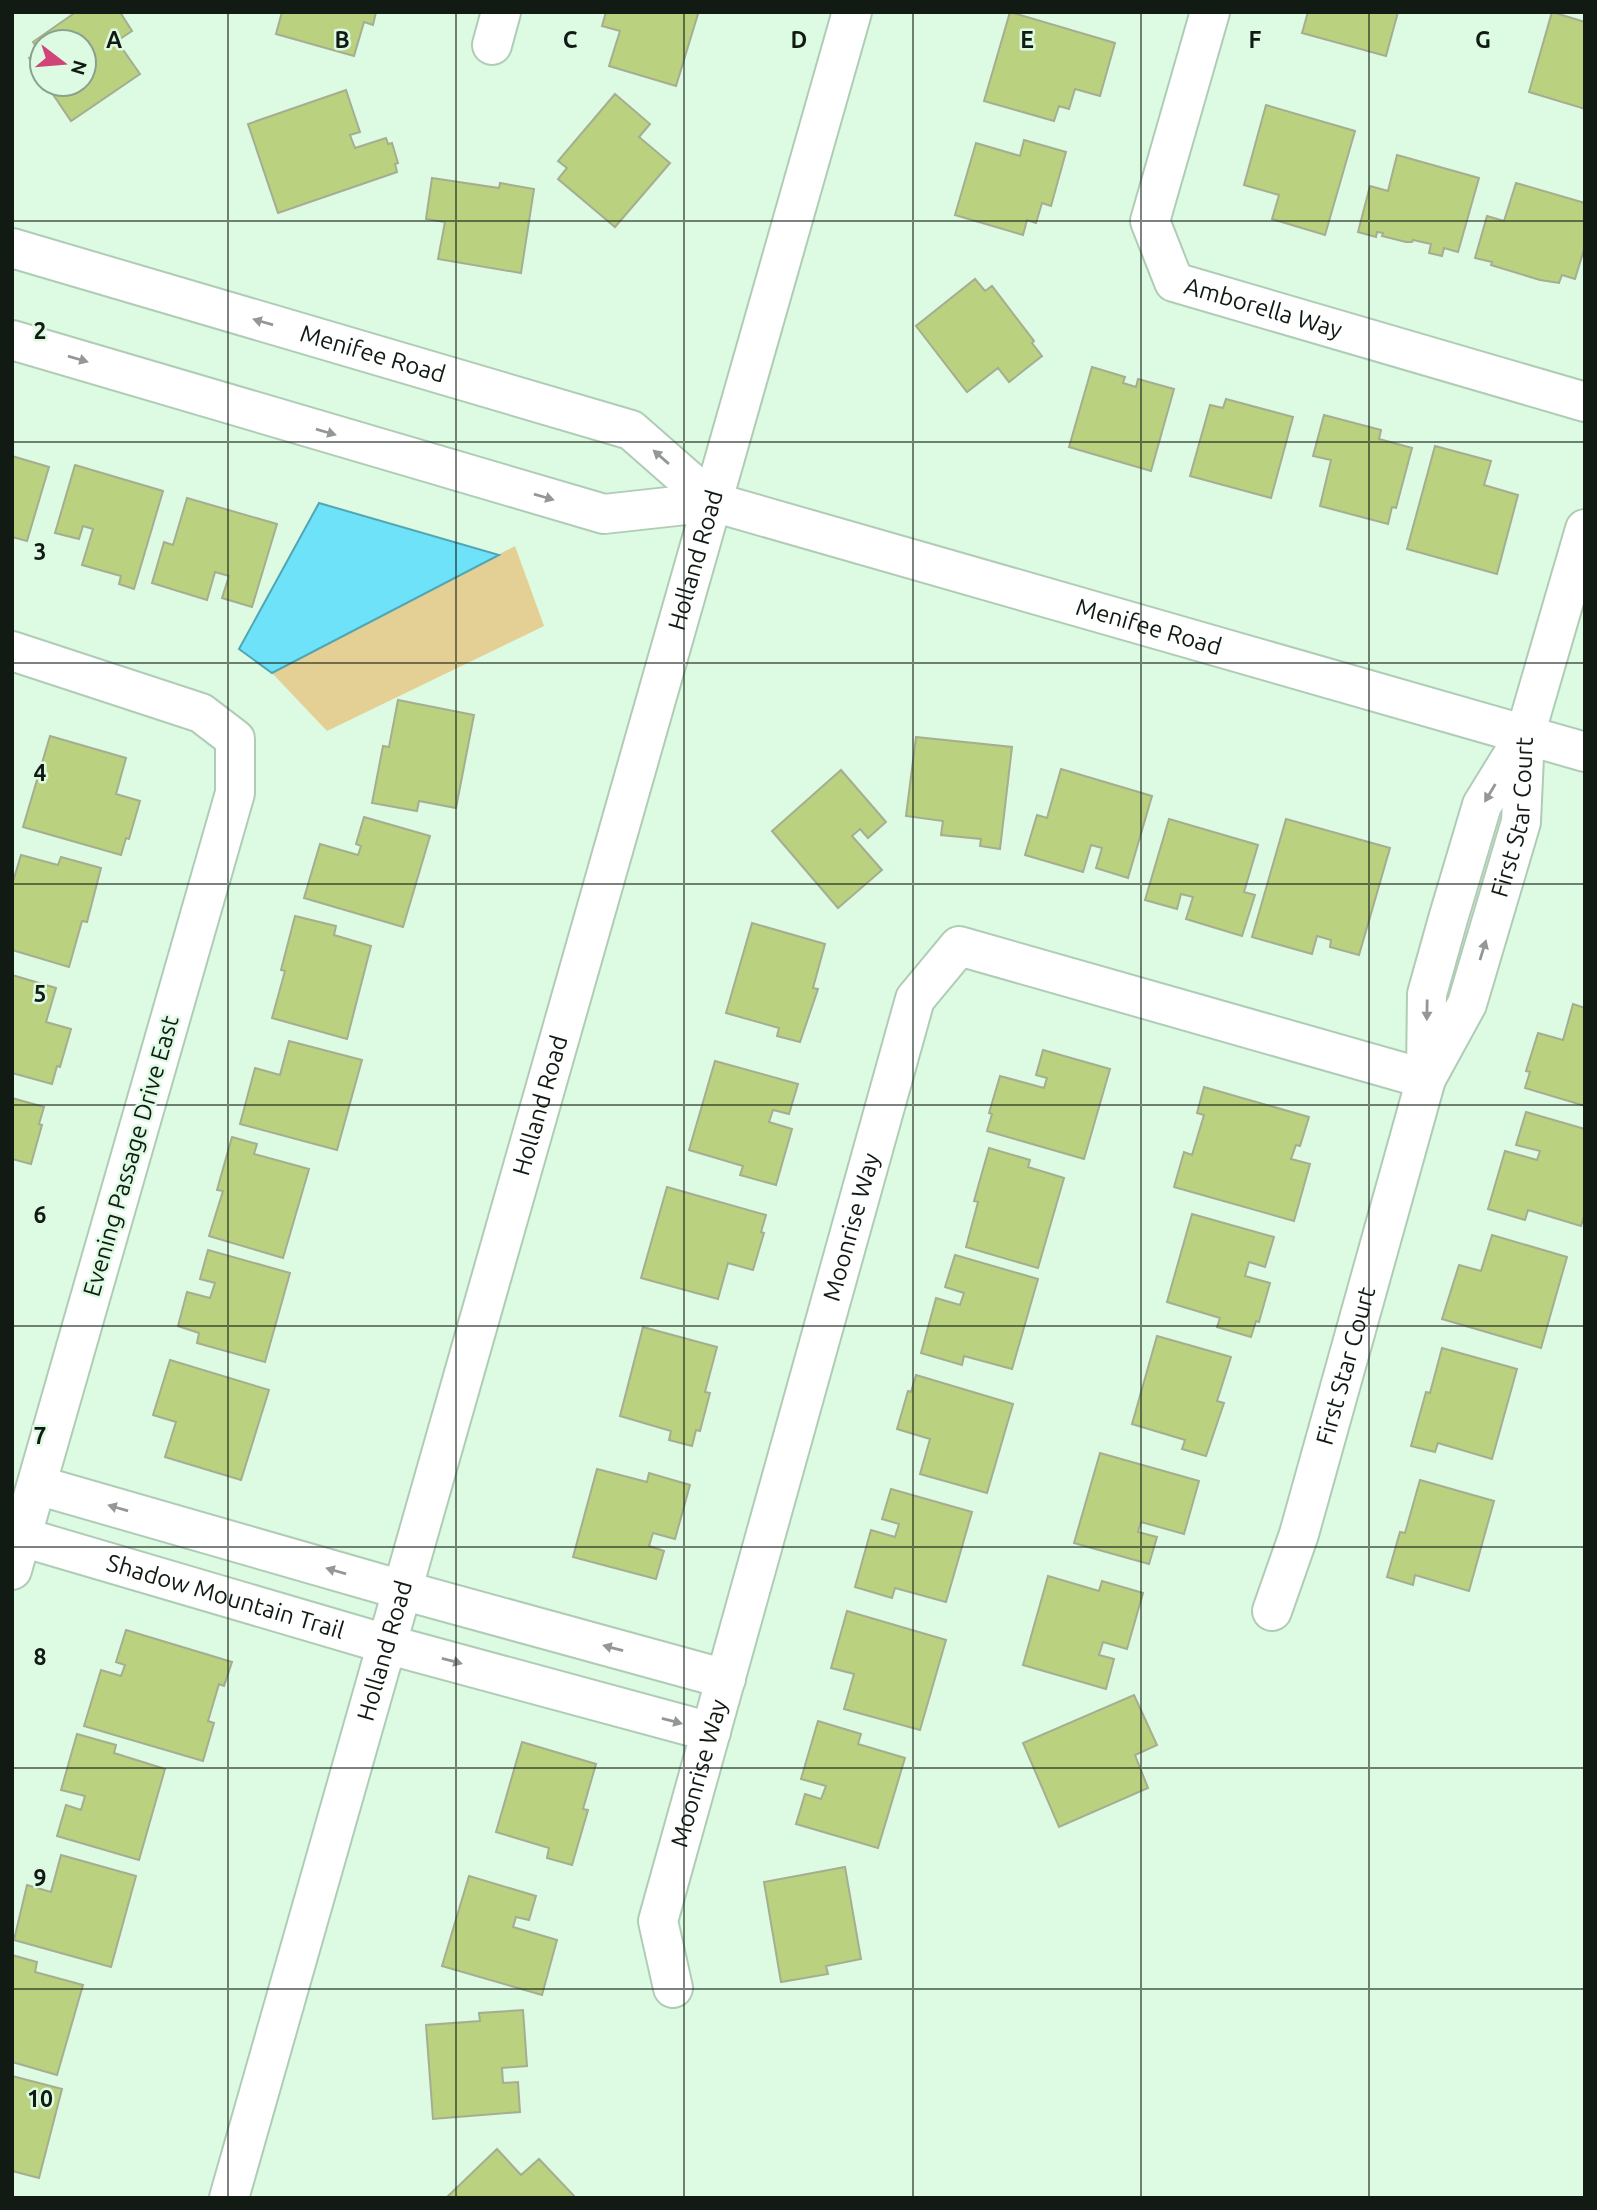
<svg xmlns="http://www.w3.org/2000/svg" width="1597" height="2210" font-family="Ubuntu,sans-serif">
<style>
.green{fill:#e4d095}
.water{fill:#6ee2f8;stroke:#52a6b3;stroke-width:2}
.building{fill:#bad17f;stroke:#a5ae90;stroke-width:2}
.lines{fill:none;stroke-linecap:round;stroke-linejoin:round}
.street-casing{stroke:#b0ccb6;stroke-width:42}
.secondary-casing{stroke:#b0ccb6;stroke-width:42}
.primary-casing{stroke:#b0ccb6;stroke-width:42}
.street{stroke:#fff;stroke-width:38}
.secondary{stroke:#fff;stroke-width:38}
.primary{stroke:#fff;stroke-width:38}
.oneway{fill:#949895}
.grid{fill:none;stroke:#111b13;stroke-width:2;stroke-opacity:0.55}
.labels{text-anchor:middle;stroke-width:5;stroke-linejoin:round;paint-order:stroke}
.street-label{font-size:24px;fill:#111b13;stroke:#ddfae3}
.grid-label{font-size:23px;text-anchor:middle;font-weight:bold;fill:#111b13;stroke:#ddfae3;stroke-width:5;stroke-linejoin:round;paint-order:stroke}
</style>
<rect width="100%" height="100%" fill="#ddfae3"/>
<path class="green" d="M515,546L544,626L327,731L272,673Z"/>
<path class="water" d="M319,503L499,555L272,673L239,649Z"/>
<path class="building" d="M76,12H120L132,31L117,41L140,74L71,121L46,84H84V42H42V78L29,58L39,51L33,42Z
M282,12H376L373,25L364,22L354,56L276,34Z
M606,12H692L698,14L676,86L609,66L620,31L602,26Z
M1010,12L1115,43L1100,96L1075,89L1069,109L1059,106L1054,121L984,101Z
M1308,12H1398L1386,56L1302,33Z
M1552,12L1585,22V109L1529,92Z
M346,90L360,132L350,135L355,148L386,138L388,144L392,143L398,163L395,164L397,172L278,213L248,124Z
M615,94L650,124L639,137L670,163L615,227L558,179L567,168L558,161Z
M1266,105L1355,131L1325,235L1272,219L1279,195L1244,185Z
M1024,140L1066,152L1051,206L1042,203L1036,223L1027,220L1023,235L955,215L976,143L1020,156Z
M1397,155L1479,178L1458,252L1444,248L1442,256L1429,253L1431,244L1413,240L1412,242H1406L1382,236L1383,233L1377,232L1376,237L1358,232L1370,186L1388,191Z
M432,178L499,188L500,183L534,189L521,273L438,259L445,222L426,219Z
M1516,183L1585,203V246L1575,279L1562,275L1559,283L1540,280L1491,265L1492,262L1475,258L1487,216L1504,221Z
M975,279L985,291L992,286L1034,341L1032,343L1042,356L1009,382L998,368L967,392L916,326Z
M1092,367L1125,377L1123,383L1136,387L1138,379L1174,389L1151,471L1069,447Z
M1226,399L1293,417L1271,498L1190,476L1210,405L1223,408Z
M1324,415L1381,430L1379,439L1412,448L1396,508L1392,507L1388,524L1320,506L1331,460L1313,456Z
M1435,446L1491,461L1484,485L1518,495L1497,574L1407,549Z
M12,456L49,467L27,541L12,537Z
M75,465L163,491L134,589L119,584L121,576L82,565L93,529L83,526L79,539L55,533Z
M187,498L277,524L252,607L222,598L229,576L215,572L207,600L152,583L164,542L173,545Z
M398,700L474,715L456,808L419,801L417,811L372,803L383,746L389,747Z
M50,736L126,758L116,794L140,801L129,839L126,838L121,855L23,827Z
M916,737L1012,747L1000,849L980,846L981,839L941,835L943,821L906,816Z
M1061,769L1152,796L1128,878L1096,868L1102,848L1091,845L1083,872L1025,855L1037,815L1047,818Z
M841,770L886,822L868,838L860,829L852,836L882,870L838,908L772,831Z
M364,817L430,836L403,927L304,898L320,844L358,855L361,846L356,844Z
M1169,819L1258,845L1244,892L1255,895L1242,936L1186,919L1193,897L1181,894L1177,909L1145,900Z
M1286,819L1390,848L1359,955L1330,947L1331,940L1317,936L1312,954L1252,937Z
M21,855L58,865L61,857L101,868L87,922L82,921L69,967L12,950V885Z
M295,916L336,926L334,935L371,946L347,1039L272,1018L285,971L281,970Z
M752,923L825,944L813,988L818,989L800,1042L777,1036L779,1028L726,1013Z
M12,975L56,988L46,1022L71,1029L60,1067L57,1066L52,1084L12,1073Z
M1573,1004L1585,1008V1106L1525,1088L1530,1072L1526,1071L1538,1033L1563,1040Z
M289,1041L362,1060L337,1150L240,1124L255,1068L280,1075Z
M1043,1050L1110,1069L1084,1159L987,1131L992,1114L989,1113L1000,1076L1044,1088L1047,1078L1036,1075Z
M715,1061L798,1084L789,1114L773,1110L769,1122L792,1129L776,1185L740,1175L743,1166L689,1150Z
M1204,1087L1309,1117L1300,1146L1296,1145L1291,1159L1310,1164L1294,1221L1174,1187L1184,1152L1192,1155L1204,1115L1197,1113Z
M12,1098L44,1107L39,1124L42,1125L31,1164L12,1159Z
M1526,1112L1585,1129V1213L1581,1226L1528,1210L1525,1220L1488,1209L1505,1151L1537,1160L1540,1151L1516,1145Z
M232,1137L257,1144L254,1154L309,1169L283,1258L209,1236L223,1191L217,1190Z
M989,1148L1030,1160L1028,1167L1064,1178L1038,1268L966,1247L978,1202L974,1201Z
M667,1187L766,1215L761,1232L764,1233L753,1270L728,1263L718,1299L641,1278Z
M1192,1214L1274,1237L1265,1267L1249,1262L1245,1276L1270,1283L1259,1322L1256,1321L1251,1337L1217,1327L1220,1318L1167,1302Z
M1492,1235L1567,1257L1541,1348L1442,1319L1459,1265L1481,1271Z
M208,1250L290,1273L265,1362L197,1343L199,1333L178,1326L187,1292L210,1298L215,1283L200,1279Z
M955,1255L1038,1279L1012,1369L964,1356L962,1365L921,1353L936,1298L960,1305L964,1293L945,1287Z
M643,1327L717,1347L705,1392L710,1393L700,1431L696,1430L692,1446L669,1440L671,1431L620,1416Z
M1157,1336L1231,1357L1217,1401L1224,1403L1206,1456L1182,1449L1185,1440L1132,1424Z
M1442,1348L1517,1369L1492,1459L1438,1443L1435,1452L1411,1446L1426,1392L1430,1393Z
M170,1360L269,1390L241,1480L165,1457L176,1422L153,1415Z
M916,1375L1013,1404L987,1493L920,1474L930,1439L897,1429L908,1391L911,1392Z
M1100,1453L1199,1481L1184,1534L1141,1522L1138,1532L1157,1537L1149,1564L1074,1543Z
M597,1469L647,1482L649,1473L690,1485L675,1539L653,1533L649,1546L664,1551L656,1579L573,1557Z
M1420,1480L1494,1501L1469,1591L1415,1575L1413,1585L1387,1577L1400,1532L1405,1533Z
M891,1489L972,1512L946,1602L895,1588L892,1598L855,1587L871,1530L895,1537L899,1524L882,1519Z
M1048,1576L1099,1591L1102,1581L1143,1593L1127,1649L1103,1642L1099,1655L1114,1659L1106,1689L1023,1665Z
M847,1611L946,1640L920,1730L844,1709L854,1674L831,1668Z
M126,1630L232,1662L224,1686L219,1684L208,1721L214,1723L203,1761L84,1726L101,1670L121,1676L125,1665L116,1662Z
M1134,1695L1157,1745L1135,1755L1148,1788L1059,1827L1023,1743Z
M818,1721L861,1734L858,1744L905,1758L878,1848L796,1824L805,1794L821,1799L826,1786L801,1779Z
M77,1734L116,1745L114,1753L165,1769L139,1860L57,1836L66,1805L81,1810L85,1796L61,1790Z
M522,1742L596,1764L583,1809L588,1810L572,1865L547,1858L549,1848L496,1832Z
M61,1855L136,1876L111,1967L14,1940L27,1885L51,1892Z
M845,1867L861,1959L826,1966L828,1974L781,1982L764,1882Z
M469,1876L536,1896L529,1920L516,1917L513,1927L557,1940L542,1995L442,1966Z
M12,1955L37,1962L35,1972L83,1985L57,2075L12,2062Z
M523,2010L527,2066L502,2068L503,2083L518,2082L520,2112L433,2119L426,2025L480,2021L479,2013Z
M12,2076L62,2089L39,2178L12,2171Z
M497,2149L521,2175L539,2159L576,2198H446Z"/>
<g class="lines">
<g class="street-casing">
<g id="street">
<path id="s1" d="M1210,12L1150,221L1174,282L1585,402"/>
<path d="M492,45L501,12"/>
<path d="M12,651L201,713L235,739V793L12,1570"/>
<path d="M1426,1073L1427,994L1448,919L1482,805L1522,740"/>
<path d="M37,1485L402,1590L726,1679"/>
<path id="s2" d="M22,1537L386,1644L711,1732"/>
<path id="s3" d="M1272,1611L1299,1534L1426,1079L1467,1004L1521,822L1525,735L1585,529"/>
<path id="s4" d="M673,1988L658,1921L915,999L959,946L1426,1079"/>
</g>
</g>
<g class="secondary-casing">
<g id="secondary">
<path id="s5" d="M229,2198L852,12"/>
</g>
</g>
<g class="primary-casing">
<g id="primary">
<path id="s6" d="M12,248L631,430L713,502"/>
<path id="s7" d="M12,340L604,514L713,502L1585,752"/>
</g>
</g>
<use href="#street" class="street"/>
<use href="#secondary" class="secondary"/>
<use href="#primary" class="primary"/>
</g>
<defs><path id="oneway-solid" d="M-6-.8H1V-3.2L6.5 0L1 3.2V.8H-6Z" transform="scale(1.75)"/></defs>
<g class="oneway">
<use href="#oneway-solid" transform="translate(263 322) rotate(-164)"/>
<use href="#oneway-solid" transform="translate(78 359) rotate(16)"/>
<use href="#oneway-solid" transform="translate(326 432) rotate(16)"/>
<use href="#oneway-solid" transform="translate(661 457) rotate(-139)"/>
<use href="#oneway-solid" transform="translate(544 497) rotate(16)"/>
<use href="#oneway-solid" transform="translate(1490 793) rotate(121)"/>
<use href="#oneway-solid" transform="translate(1483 950) rotate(-73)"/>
<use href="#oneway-solid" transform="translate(1427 1010) rotate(91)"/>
<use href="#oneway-solid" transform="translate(118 1508) rotate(-164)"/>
<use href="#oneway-solid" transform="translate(336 1571) rotate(-164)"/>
<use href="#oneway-solid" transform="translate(613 1648) rotate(-165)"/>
<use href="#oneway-solid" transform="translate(452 1661) rotate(15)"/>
<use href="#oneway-solid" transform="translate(672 1721) rotate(15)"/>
</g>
<path class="grid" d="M228,12V2198M456,12V2198M684,12V2198M913,12V2198M1141,12V2198M1369,12V2198M12,221H1585M12,442H1585M12,663H1585M12,884H1585M12,1105H1585M12,1326H1585M12,1547H1585M12,1768H1585M12,1989H1585"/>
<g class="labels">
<g class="street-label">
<text dy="8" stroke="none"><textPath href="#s1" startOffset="376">Amborella Way</textPath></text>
<text dy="8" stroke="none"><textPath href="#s6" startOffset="376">Menifee Road</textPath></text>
<text dy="8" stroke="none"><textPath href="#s5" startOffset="1703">Holland Road</textPath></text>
<text dy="8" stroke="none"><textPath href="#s7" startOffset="1180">Menifee Road</textPath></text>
<text dy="8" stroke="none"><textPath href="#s3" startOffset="833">First Star Court</textPath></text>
<text dy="8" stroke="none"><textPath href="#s5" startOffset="1136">Holland Road</textPath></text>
<text transform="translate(131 1156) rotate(-74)" y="8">Evening Passage Drive East</text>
<text dy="8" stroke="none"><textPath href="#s4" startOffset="789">Moonrise Way</textPath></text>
<text dy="8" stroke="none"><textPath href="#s3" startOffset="256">First Star Court</textPath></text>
<text dy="8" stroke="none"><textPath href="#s2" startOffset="212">Shadow Mountain Trail</textPath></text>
<text dy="8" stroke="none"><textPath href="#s5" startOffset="569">Holland Road</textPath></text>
<text dy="8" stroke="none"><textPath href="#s4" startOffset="222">Moonrise Way</textPath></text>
</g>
</g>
<g class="grid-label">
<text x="114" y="48">A</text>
<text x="342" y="48">B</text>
<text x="570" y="48">C</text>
<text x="799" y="48">D</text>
<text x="1027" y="48">E</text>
<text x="1255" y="48">F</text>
<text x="1483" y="48">G</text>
<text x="40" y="339">2</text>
<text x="40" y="560">3</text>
<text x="40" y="781">4</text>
<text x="40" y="1002">5</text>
<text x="40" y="1223">6</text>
<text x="40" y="1444">7</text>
<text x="40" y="1665">8</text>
<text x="40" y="1886">9</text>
<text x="40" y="2107">10</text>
</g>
<rect width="1597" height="2210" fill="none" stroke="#111b13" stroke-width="28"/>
<g transform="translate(63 63) rotate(106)"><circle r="33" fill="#ddfae3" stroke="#8ba190" stroke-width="2"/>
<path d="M0-5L12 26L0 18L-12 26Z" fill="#d04478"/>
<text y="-10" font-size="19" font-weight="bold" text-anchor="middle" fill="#111b13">N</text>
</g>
</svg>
